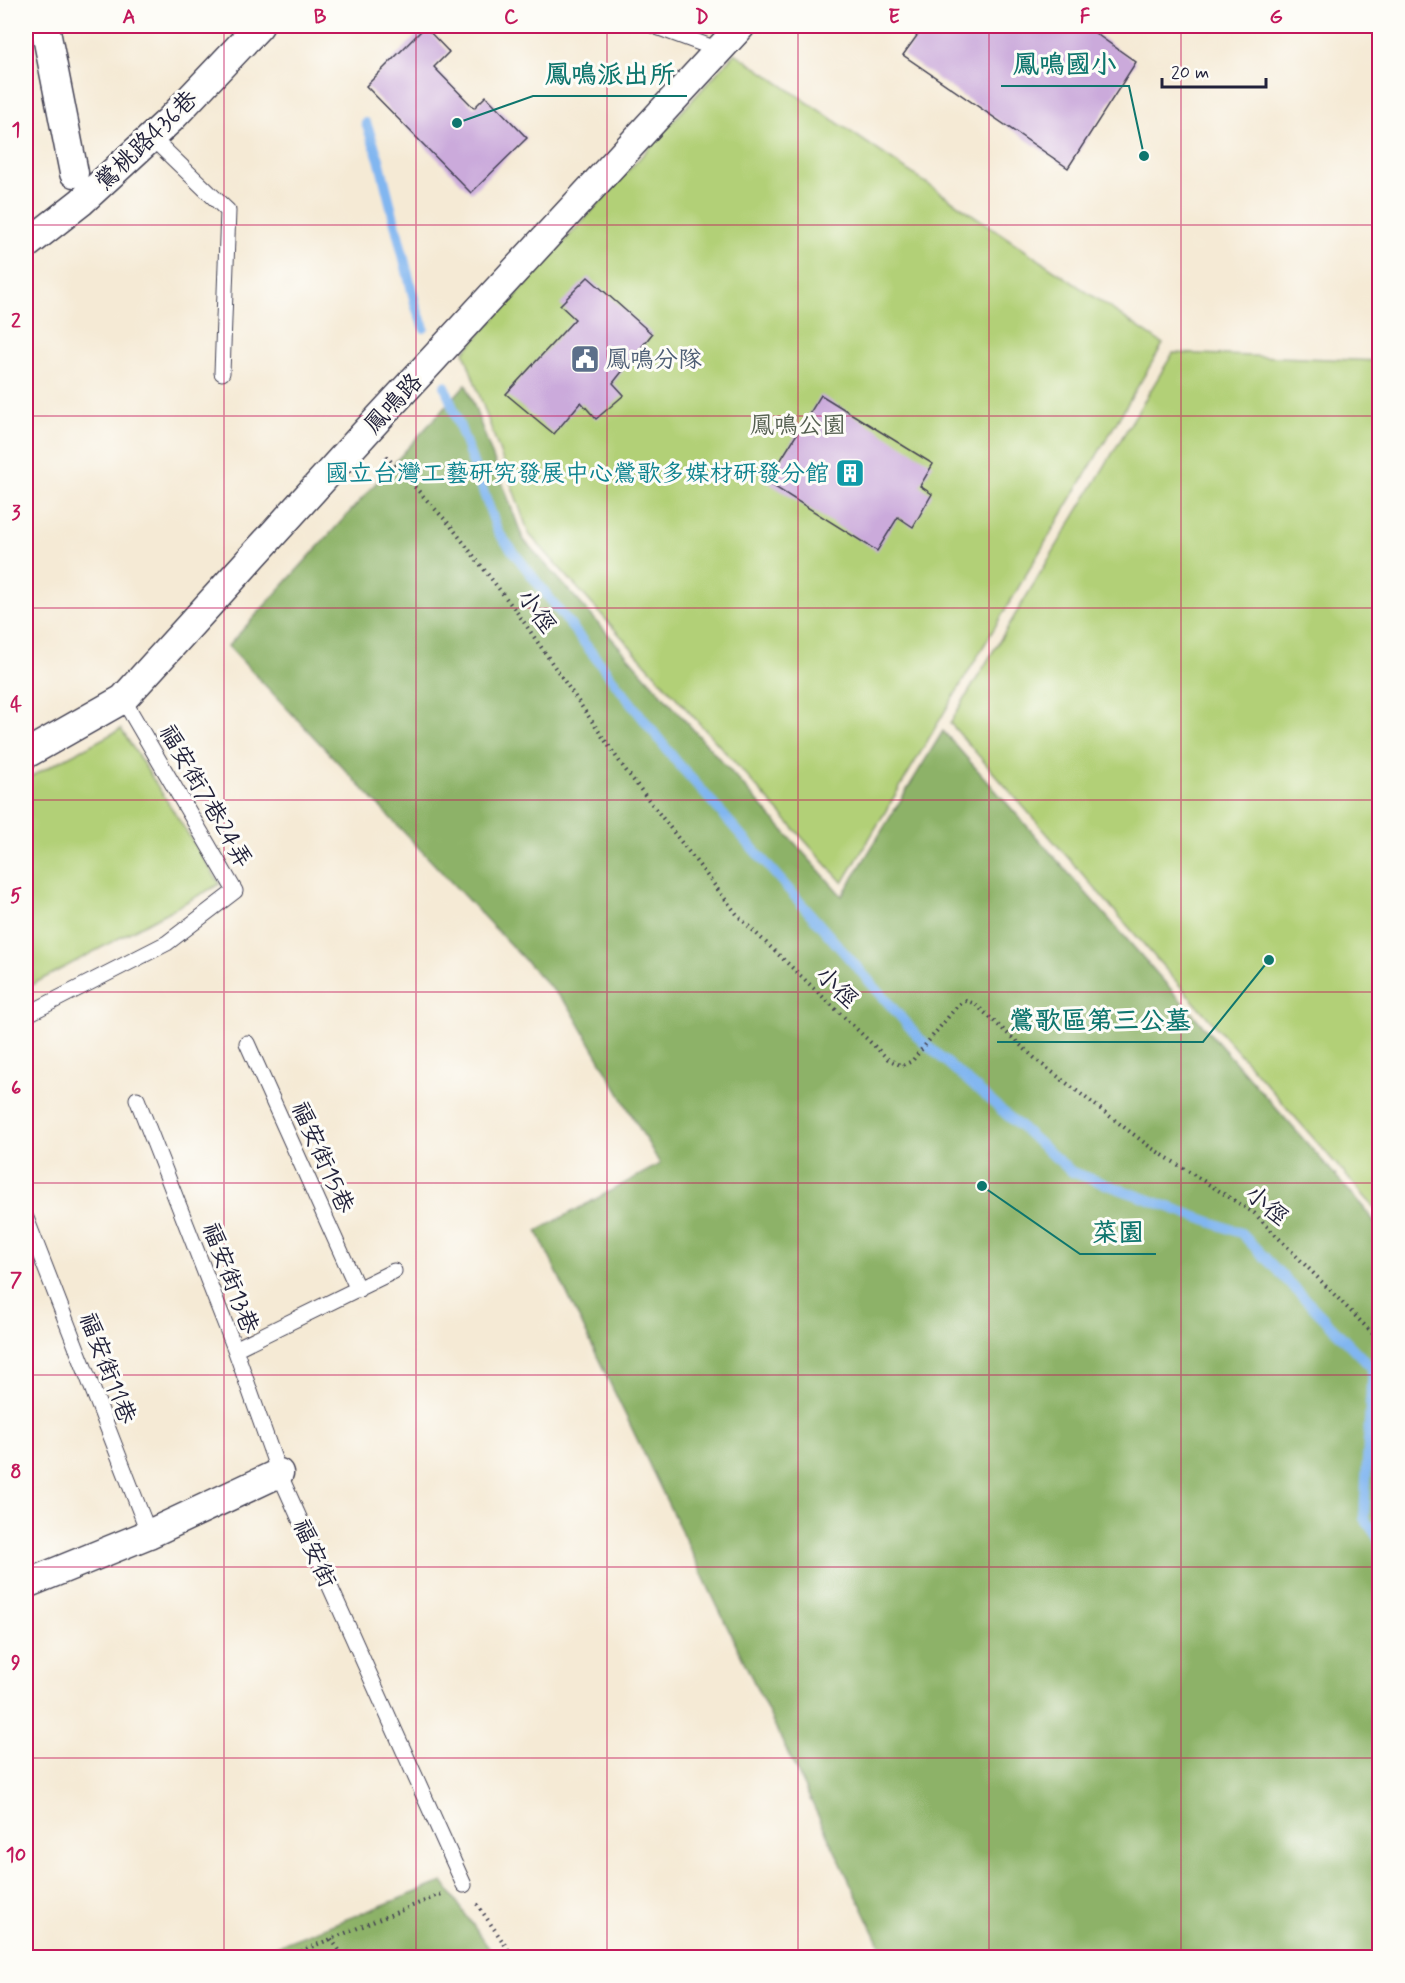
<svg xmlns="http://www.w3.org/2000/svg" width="1405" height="1983" font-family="Mynerve,'LXGW WenKai TC',sans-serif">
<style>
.green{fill:#b2d077;stroke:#6a7959;stroke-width:1.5}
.forest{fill:#8db268;stroke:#586a52;stroke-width:1.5}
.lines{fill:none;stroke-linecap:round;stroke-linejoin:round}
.stream{stroke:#81b6f0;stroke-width:10}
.building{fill:#cbaadb}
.service-casing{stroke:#424052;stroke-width:17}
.minor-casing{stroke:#424052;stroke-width:31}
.path{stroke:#424052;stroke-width:4;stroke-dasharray:1.5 4.5;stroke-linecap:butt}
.service{stroke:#fff;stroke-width:15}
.minor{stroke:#fff;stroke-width:28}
.grid{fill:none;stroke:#c2185b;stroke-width:1.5;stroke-opacity:0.55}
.labels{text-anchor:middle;stroke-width:6;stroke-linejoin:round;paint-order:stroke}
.street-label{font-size:24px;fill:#22223b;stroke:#fdfcf7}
.service-label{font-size:24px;fill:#4e5e75;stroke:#fdfcf7;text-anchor:start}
.park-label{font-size:24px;fill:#545f50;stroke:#fdfcf7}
.culture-label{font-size:24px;fill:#0d838f;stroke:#fdfcf7;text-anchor:end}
.leader{fill:none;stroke:#0f766e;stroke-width:2}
.callout-dot{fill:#0f766e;stroke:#fdfcf7;stroke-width:2}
.callout-label{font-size:26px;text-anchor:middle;font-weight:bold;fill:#0f766e;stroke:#fdfcf7;stroke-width:6;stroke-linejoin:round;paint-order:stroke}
.neatline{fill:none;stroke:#c2185b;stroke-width:2}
.grid-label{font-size:20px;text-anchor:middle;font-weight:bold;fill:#c2185b}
</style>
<rect width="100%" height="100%" fill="#fdfcf7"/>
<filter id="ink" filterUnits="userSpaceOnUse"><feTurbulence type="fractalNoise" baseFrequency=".0167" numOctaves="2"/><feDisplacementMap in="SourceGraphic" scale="12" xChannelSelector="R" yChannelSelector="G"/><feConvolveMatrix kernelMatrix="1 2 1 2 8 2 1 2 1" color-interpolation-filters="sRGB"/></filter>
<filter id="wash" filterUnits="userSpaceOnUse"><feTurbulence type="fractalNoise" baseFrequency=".008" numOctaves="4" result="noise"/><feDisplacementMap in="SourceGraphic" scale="24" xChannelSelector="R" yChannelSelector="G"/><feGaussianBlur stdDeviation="1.35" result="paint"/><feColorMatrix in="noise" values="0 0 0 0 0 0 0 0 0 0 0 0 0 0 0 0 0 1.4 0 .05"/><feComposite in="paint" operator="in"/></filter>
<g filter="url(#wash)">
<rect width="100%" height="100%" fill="#f5ead5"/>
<path class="green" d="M735,53L1163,344L843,883L529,534L464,352Z
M1173,353L1379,361V1213L950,723Z
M121,729L220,884L26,988V779Z"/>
<path class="forest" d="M466,384L523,539L842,896L943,731L1364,1208L1379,1229V1957H886L537,1231L660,1164L570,1008L228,646Z
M443,1882L495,1957H247H248Z"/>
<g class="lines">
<path class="stream" d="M366,123L379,159L416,307L424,328
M445,386L498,532L676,761L920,1039L1072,1172L1241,1233L1372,1368L1364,1518L1380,1541"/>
</g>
<g id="blocks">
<path class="building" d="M924,26H1085L1136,62L1068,168L903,55Z
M425,27L449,52L434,67L474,108L486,96L527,138L471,193L366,86Z
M588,277L652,334L613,383L624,395L596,419L581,402L554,434L506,394L575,319L560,305Z
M821,395L933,464L920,486L932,494L913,527L898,517L877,551L767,482Z"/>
</g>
</g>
<g filter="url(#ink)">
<use href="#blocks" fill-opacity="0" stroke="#424052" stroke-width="1.5"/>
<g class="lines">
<g class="service-casing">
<path id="service" d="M654,26L719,50
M151,137L228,211L222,373
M26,1015L167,943L235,891L123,699
M247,1043L358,1290
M137,1099L235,1349L279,1473L464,1885
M26,1218L149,1534
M235,1349L394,1271"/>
</g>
<g class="minor-casing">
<path id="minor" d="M45,26L74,173
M26,245L81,202L170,120L259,26
M26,754L123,699L365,433L741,26
M26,1584L149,1534L279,1473"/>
</g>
<path class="path" d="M386,456L450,525L519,615L624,768L739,917L888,1059L902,1066L912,1061L958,1005L966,1001L975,1004L1039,1062L1150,1147L1254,1213L1380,1341
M477,1904L514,1958
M331,1939L345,1958
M284,1958L442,1894"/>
<use href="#service" class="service"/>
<use href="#minor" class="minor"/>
</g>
</g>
<path class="grid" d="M224,26V1958M416,26V1958M607,26V1958M798,26V1958M989,26V1958M1181,26V1958M26,225H1380M26,416H1380M26,608H1380M26,800H1380M26,992H1380M26,1183H1380M26,1375H1380M26,1567H1380M26,1758H1380"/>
<defs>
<g id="civic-square" transform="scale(1.5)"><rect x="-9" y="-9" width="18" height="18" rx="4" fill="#5c6f8a" stroke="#fdfcf7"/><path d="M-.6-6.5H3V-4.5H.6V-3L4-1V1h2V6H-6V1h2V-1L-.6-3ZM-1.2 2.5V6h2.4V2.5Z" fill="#fff"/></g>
<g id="building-square" transform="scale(1.5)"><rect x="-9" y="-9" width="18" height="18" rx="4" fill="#0f9aa8" stroke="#fdfcf7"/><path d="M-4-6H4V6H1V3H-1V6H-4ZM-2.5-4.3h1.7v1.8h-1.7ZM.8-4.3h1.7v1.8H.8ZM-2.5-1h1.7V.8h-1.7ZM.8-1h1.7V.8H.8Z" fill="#fff"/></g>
</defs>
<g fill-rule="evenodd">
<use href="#civic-square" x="585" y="359"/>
<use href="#building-square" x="850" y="473"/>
</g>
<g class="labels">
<g class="street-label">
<text transform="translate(146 140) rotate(-44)" y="8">鶯桃路436巷</text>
<text transform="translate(393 403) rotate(-47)" y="8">鳳鳴路</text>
<text transform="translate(537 611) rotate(54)" y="8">小徑</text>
<text transform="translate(206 796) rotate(60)" y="8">福安街7巷24弄</text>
<text transform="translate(837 987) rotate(44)" y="8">小徑</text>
<text transform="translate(323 1157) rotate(66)" y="8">福安街15巷</text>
<text transform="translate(1267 1205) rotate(40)" y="8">小徑</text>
<text transform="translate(231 1278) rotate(69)" y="8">福安街13巷</text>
<text transform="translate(108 1368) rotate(69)" y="8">福安街11巷</text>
<text transform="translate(315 1553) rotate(66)" y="8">福安街</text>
</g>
<g class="service-label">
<text x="606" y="367">鳳鳴分隊</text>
</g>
<g class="park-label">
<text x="798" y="433">鳳鳴公園</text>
</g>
<g class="culture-label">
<text x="829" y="481">國立台灣工藝研究發展中心鶯歌多媒材研發分館</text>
</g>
</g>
<path class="leader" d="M1144 156L1129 86H1001M457 123L533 96H687M1269 960L1203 1042H997M982 1186L1080 1254H1156"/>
<g class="callout-dot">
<circle cx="1144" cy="156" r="6"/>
<circle cx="457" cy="123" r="6"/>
<circle cx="1269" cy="960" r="6"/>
<circle cx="982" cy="1186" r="6"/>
</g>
<g class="callout-label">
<text x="1065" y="73">鳳鳴國小</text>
<text x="610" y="83">鳳鳴派出所</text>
<text x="1100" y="1029">鶯歌區第三公墓</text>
<text x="1118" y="1241">菜園</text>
</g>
<rect width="1405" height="1983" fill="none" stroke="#fdfcf7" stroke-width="66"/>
<path d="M1162 78v9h104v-9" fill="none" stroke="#22223b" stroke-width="3"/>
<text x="1171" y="78" font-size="18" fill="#22223b" stroke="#fdfcf7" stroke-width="4.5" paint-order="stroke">20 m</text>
<rect x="33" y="33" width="1339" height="1917" class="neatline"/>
<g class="grid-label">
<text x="129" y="23">A</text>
<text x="320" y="23">B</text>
<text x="511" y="23">C</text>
<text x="702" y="23">D</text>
<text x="894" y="23">E</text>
<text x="1085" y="23">F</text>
<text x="1276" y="23">G</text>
<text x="16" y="136">1</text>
<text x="16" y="327">2</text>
<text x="16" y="519">3</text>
<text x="16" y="711">4</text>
<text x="16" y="902">5</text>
<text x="16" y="1094">6</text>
<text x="16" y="1286">7</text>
<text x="16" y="1478">8</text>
<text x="16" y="1669">9</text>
<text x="16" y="1861">10</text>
</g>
</svg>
